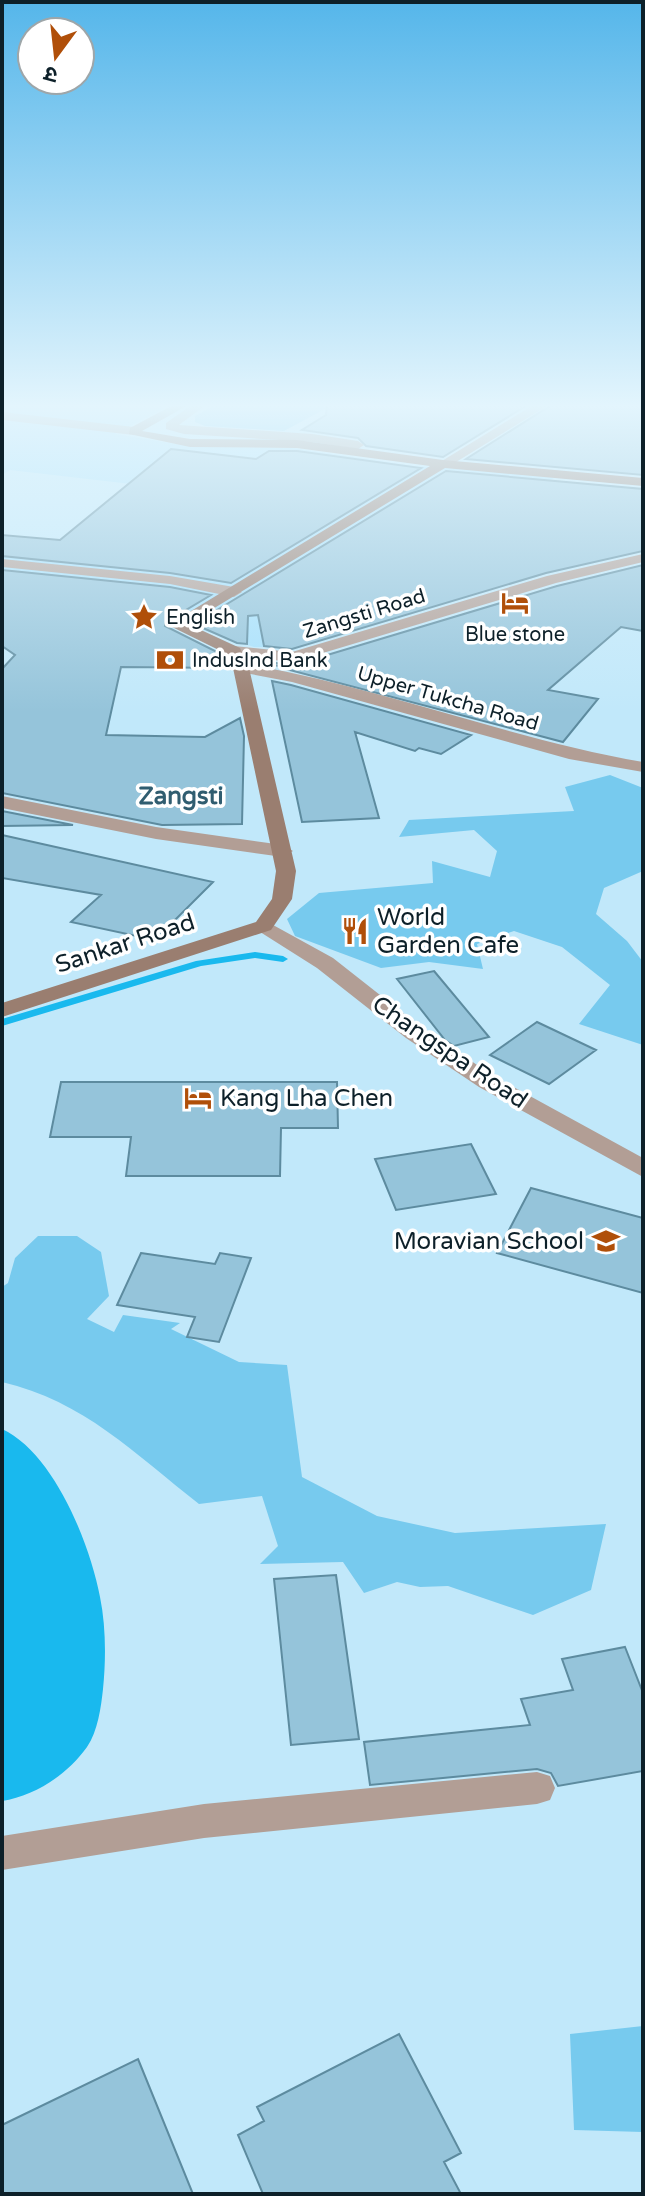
<svg xmlns="http://www.w3.org/2000/svg" width="645" height="2196" font-family="'Varela Round','Noto Sans Devanagari',sans-serif">
<style>
.built{fill:#a7e0fb}
.green{fill:#77caee}
.water{fill:#19b9ee}
.lines{fill:none;stroke-linecap:round;stroke-linejoin:round}
.stream{fill:#19b9ee;fill-rule:evenodd}
.building{fill:#95c4da;stroke:#5d8b9f;stroke-width:2}
.street{fill:#b29e95;fill-rule:evenodd}
.secondary{fill:#9a7e70;fill-rule:evenodd}
.labels{text-anchor:middle;stroke-width:7;stroke-linejoin:round;paint-order:stroke}
.far-street-label{font-size:20px;fill:#0d2029;stroke:#fff}
.far-poi-label{font-size:20px;fill:#0d2029;stroke:#fff;text-anchor:start}
.far-quarter-label{font-size:24px;font-weight:bold;fill:#305d70;stroke:#fff}
.poi-label{font-size:24px;fill:#0d2029;stroke:#fff;text-anchor:start}
.street-label{font-size:24px;fill:#0d2029;stroke:#fff}
</style>
<rect width="100%" height="100%" fill="#c1e8fa"/>
<path class="built" d="M2,404H172L115,434L194,447L292,448L414,466L560,475L522,494L279,647H254L191,626L146,633L2,619V537L148,552L209,493L10,470L2,475Z"/>
<path class="green" d="M217,404H334L284,431L205,426L195,422V416Z
M610,775L643,788V871L604,888L596,914L627,941L643,962V1045L579,1024L610,985L562,947L514,931L477,944L483,969L429,962L381,968L295,936L287,919L319,893L433,883L432,861L490,877L497,851L474,830L399,837L409,820L574,811L565,787Z
M38,1236H77L101,1252L109,1296L87,1319L114,1332L123,1315L180,1323L171,1329L239,1362L287,1365L302,1477L377,1516L455,1533L606,1524L591,1590L533,1615L448,1586L420,1587L397,1582L364,1593L343,1562L260,1564L278,1546L262,1496L199,1504C135,1454 84,1401 2,1382V1287L8,1283L15,1258Z
M643,2026V2132L574,2130L570,2034Z"/>
<path class="water" d="M2,1429C54,1453 90,1544 100,1597C106,1626 106,1660 103,1689C101,1707 98,1731 87,1747C68,1774 35,1796 2,1801Z"/>
<g class="lines">
<path class="stream" d="M255,952L283,956L288,959L283,962L255,958L201,966L2,1026V1019L196,961Z"/>
</g>
<path class="building" d="M327,404H529L443,457L366,446L358,438L302,430L326,415Z
M553,404H643V475L466,459Z
M171,449L256,459L269,451H297L421,468L231,583L170,573L2,556V535L60,540Z
M446,471L643,489V551L546,573L292,649L264,646L258,615L248,616L247,644L237,643L194,624Z
M643,565V631L621,627L548,690L598,699L563,742L282,668L284,666L268,665V662L294,665L557,586Z
M2,570L170,587L211,595L166,622L165,626L225,656L230,668L121,667L106,735L205,737L240,718L244,736L242,824L162,825L2,793V669L15,655L2,646Z
M272,681L291,685L471,735L441,754L419,748L415,751L355,732L379,818L302,822Z
M2,811L73,825L2,826Z
M2,835L213,882L155,940L71,922L101,895L2,878Z
M434,971L489,1037L454,1046L445,1040L397,979Z
M537,1022L596,1050L549,1084L490,1055Z
M61,1082H337L338,1128H281L280,1176H126L131,1137H50Z
M471,1144L496,1194L396,1210L375,1159Z
M531,1188L643,1218V1293L497,1253Z
M141,1253L215,1264L220,1253L251,1258L219,1342L187,1337L195,1317L117,1305Z
M336,1575L359,1739L291,1745L274,1579Z
M625,1647L643,1693V1771L558,1786L551,1773L537,1769L370,1785L364,1742L530,1725L521,1699L573,1690L562,1659Z
M399,2034L461,2153L444,2162L461,2194H263L238,2135L264,2121L257,2107Z
M138,2059L193,2194H2V2125Z"/>
<g class="lines">
<path class="street" d="M193,404H207L179,425L312,434L358,441L364,445L358,449L312,442L184,434L166,429V423Z
M535,404H550L448,467L437,464Z
M2,412L134,427L140,431L134,435L2,420Z
M643,554V562L556,583L293,662L234,656L226,651L234,646L292,652L547,576Z
M2,559L170,576L234,587L242,592L234,597L170,584L2,567Z
M241,663C377,686 507,738 643,762V772L569,759L292,682L235,671L233,668L235,665Z
M2,796L156,827L283,845L293,851L283,857L156,839L2,808Z
M264,920L333,958L422,1028L495,1077L643,1158V1177L479,1087L406,1038L317,968L257,930L254,926Z
M537,1772L550,1776L555,1788L550,1800L537,1804L204,1838L2,1870V1836L204,1804Z"/>
<path class="secondary" d="M175,404H190L142,431L190,439L297,440L443,460L643,478V486L445,468L188,624L240,648L249,668L296,871L292,899L271,930L2,1017V1003L256,922L272,899L276,871L233,668L227,654L168,625L430,466L297,448L190,447L129,434L130,428Z"/>
</g>
<linearGradient id="sky" x2="0" y2="1"><stop stop-color="#55b6ea"/><stop offset="0.57" stop-color="#e3f5fd"/><stop offset="1" stop-color="#e3f5fd" stop-opacity="0"/></linearGradient>
<rect width="645" height="712" fill="url(#sky)"/>
<defs>
<g id="hotel-bare" transform="scale(2.16)"><path d="M-6-4.5h1.5V1H6V5H4.5V3h-9V5H-6ZM-4 0a1.8 1.8 0 1 1 3.6 0ZM.5 0V-2.5h3Q6-2.5 6 0Z" fill="#b04f09" stroke="#fff" stroke-width="2.5" paint-order="stroke"/></g>
<g id="sight-bare" transform="scale(2.16)"><path d="M0-6L1.8-2.2L6-1.7L2.9 1.2L3.7 5.4L0 3.3L-3.7 5.4L-2.9 1.2L-6-1.7L-1.8-2.2Z" fill="#b04f09" stroke="#fff" stroke-width="2.5" paint-order="stroke"/></g>
<g id="bank-bare" transform="scale(2.16)"><path d="M-6-4H6V4H-6ZM0-2.3a2.3 2.3 0 1 0 0 4.6a2.3 2.3 0 1 0 0-4.6Z" fill="#b04f09" stroke="#fff" stroke-width="2.5" paint-order="stroke"/></g>
<g id="restaurant-bare" transform="scale(2.16)"><path d="M-5-6h1v4h1v-4h1v4h1v-4h1v5L-1.5 .5V6h-2V.5L-5-1ZM5-6V6H3V1.5H1.5Q1.5-4 5-6Z" fill="#b04f09" stroke="#fff" stroke-width="2.5" paint-order="stroke"/></g>
<g id="school-bare" transform="scale(2.16)"><path d="M0-5L7-2L0 1L-7-2ZM-4 1L0 2.5L4 1V4Q0 6-4 4Z" fill="#b04f09" stroke="#fff" stroke-width="2.5" paint-order="stroke"/></g>
</defs>
<g fill-rule="evenodd">
<use href="#hotel-bare" x="515" y="603"/>
<use href="#sight-bare" x="144" y="617"/>
<use href="#bank-bare" x="170" y="660"/>
<use href="#restaurant-bare" x="355" y="931"/>
<use href="#hotel-bare" x="198" y="1098"/>
<use href="#school-bare" x="606" y="1241"/>
</g>
<g class="labels">
<g class="far-street-label">
<text transform="translate(364 613) rotate(-17)" y="7">Zangsti Road</text>
<text transform="translate(448 698) rotate(16)" y="7">Upper Tukcha Road</text>
</g>
<g class="far-poi-label">
<text x="166" y="624">English</text>
<text x="515" y="641" text-anchor="middle">Blue stone</text>
<text x="192" y="667">IndusInd Bank</text>
</g>
<g class="far-quarter-label">
<text x="181" y="804">Zangsti</text>
</g>
<g class="poi-label">
<text x="377" y="925">World<tspan x="377" dy="28">Garden Cafe</tspan></text>
<text x="220" y="1106">Kang Lha Chen</text>
<text x="584" y="1249" text-anchor="end">Moravian School</text>
</g>
<g class="street-label">
<text transform="translate(125 943) rotate(-18)" y="8">Sankar Road</text>
<text transform="translate(450 1052) rotate(34)" y="8">Changspa Road</text>
</g>
</g>
<rect width="645" height="2196" fill="none" stroke="#0d2029" stroke-width="8"/>
<g transform="translate(56 56) rotate(195)"><circle r="38" fill="#ffffff" stroke="#9ea6a9" stroke-width="2"/>
<path d="M0-6L14 30L0 20L-14 30Z" fill="#b04f09"/>
<text y="-12" font-size="22" font-weight="bold" text-anchor="middle" fill="#0d2029">उ</text>
</g>
</svg>
